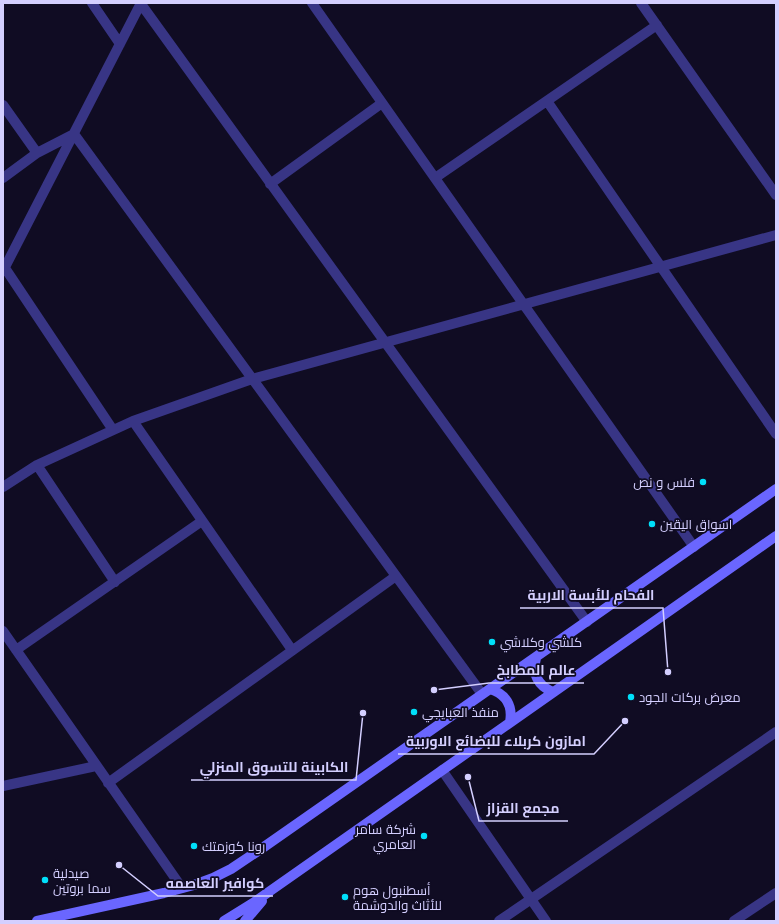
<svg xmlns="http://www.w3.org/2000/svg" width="779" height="924" font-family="Helvetica,Cairo,sans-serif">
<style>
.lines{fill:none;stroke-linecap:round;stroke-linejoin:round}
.street{stroke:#383585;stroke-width:10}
.secondary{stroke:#6a66ff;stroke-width:10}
.poi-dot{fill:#00e0fa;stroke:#100c23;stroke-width:1.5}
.labels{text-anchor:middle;stroke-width:3.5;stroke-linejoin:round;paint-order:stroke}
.poi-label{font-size:13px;fill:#d4cfff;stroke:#100c23;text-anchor:start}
.leader{fill:none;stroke:#d4cfff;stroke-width:1.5}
.callout-dot{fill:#d4cfff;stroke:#100c23;stroke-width:1.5}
.callout-label{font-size:14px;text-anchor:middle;font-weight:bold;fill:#d4cfff;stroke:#100c23;stroke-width:3.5;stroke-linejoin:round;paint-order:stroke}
</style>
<rect width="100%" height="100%" fill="#100c23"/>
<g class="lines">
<path class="street" d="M92,3L120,44
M312,3L694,547
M641,3L776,195
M141,4L587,622
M547,101L776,434
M3,105L37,153
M3,178L37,153L74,134L482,694
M435,178L657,25
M270,184L382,103
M5,268L113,430
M3,271L141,3
M133,421L292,650
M37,465L115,582
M3,487L37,465L133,421L252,379L776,235
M3,631L182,888
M16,650L202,521
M442,770L546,921
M108,783L396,576
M3,786L96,766
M499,921L776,732
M734,921L776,893"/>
<path class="secondary" d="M536,658C532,674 538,686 553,692
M490,689C506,694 513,706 510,722
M37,921L164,893L194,885L213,878L231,869L261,849L776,489
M224,921L253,903L776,536
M245,921L262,901"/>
</g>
<g class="poi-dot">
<circle cx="703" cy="482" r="4"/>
<circle cx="652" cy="524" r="4"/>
<circle cx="492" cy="642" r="4"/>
<circle cx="631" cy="697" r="4"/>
<circle cx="414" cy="712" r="4"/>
<circle cx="424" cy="836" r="4"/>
<circle cx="194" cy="846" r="4"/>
<circle cx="45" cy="880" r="4"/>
<circle cx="345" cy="897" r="4"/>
</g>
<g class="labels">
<g class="poi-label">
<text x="695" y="487" text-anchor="end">فلس و نص</text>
<text x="660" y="529">اسواق اليقين</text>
<text x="500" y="647">كلشي وكلاشي</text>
<text x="639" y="702">معرض بركات الجود</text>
<text x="422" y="717">منفذ العبايجي</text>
<text x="416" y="834" text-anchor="end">شركة سامر<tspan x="416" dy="15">العامري</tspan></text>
<text x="202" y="851">رونا كوزمتك</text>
<text x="53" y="878">صيدلية<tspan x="53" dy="15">سما بروتين</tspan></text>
<text x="353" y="895">أسطنبول هوم<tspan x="353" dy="15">للأثاث والدوشمة</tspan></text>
</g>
</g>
<path class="leader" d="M668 672L663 608H520M434 690L489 683H584M625 721L594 754H398M363 713L356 780H191M468 777L479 821H568M119 865L158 896H273"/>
<g class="callout-dot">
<circle cx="668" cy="672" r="4"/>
<circle cx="434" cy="690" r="4"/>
<circle cx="625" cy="721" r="4"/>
<circle cx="363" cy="713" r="4"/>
<circle cx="468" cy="777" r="4"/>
<circle cx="119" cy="865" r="4"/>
</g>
<g class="callout-label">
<text x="591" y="600">الفحام للأبسة الاربية</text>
<text x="536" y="675">عالم المطابخ</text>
<text x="496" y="746">امازون كربلاء للبضائع الاوربية</text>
<text x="274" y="772">الكابينة للتسوق المنزلي</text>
<text x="523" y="813">مجمع القزاز</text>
<text x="215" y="888">كوافير العاصمه</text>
</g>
<rect width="779" height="924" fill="none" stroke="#d4cfff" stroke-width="8"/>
</svg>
